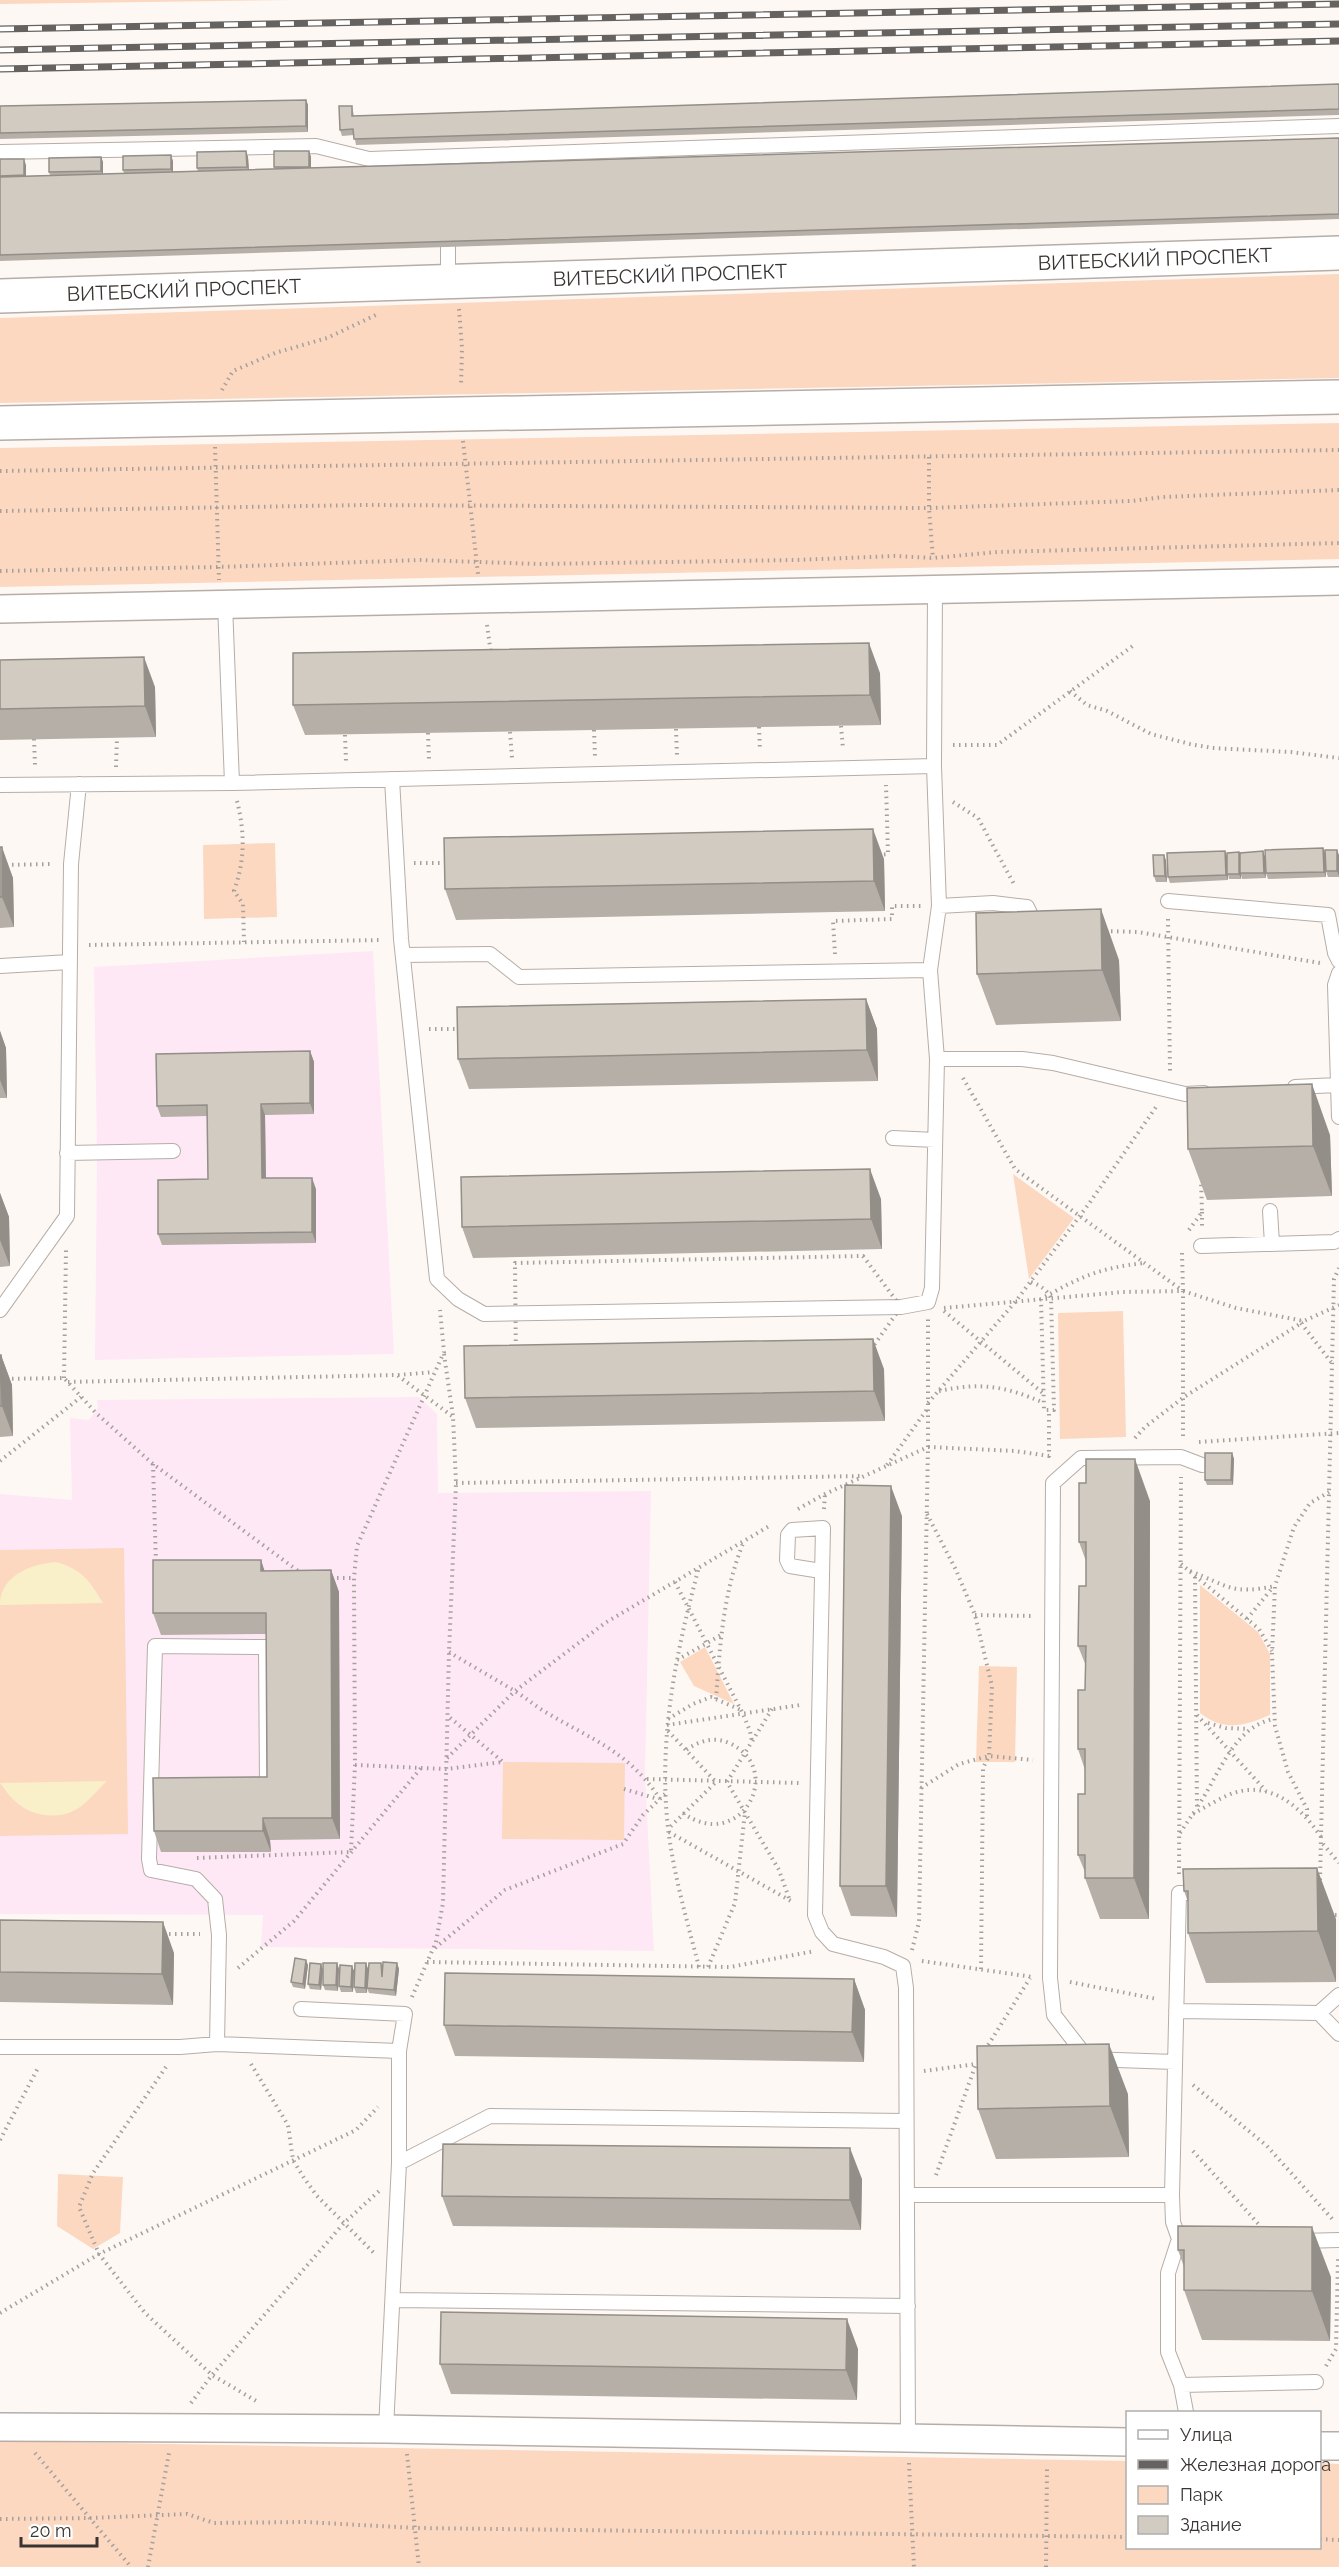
<svg xmlns="http://www.w3.org/2000/svg" width="1339" height="2567" font-family="Raleway,sans-serif">
<style>
.education{fill:#fee8f6}
.green{fill:#fcd8c1}
.sand{fill:#f9f0ca}
.lines{fill:none;stroke-linecap:round;stroke-linejoin:round}
.lane-casing{stroke:#b6ada7;stroke-width:16}
.street-casing{stroke:#b6ada7;stroke-width:30}
.primary-casing{stroke:#b6ada7;stroke-width:36}
.path{stroke:#a6a09d;stroke-width:4;stroke-dasharray:1.5 4.5;stroke-linecap:butt}
.lane{stroke:#fff;stroke-width:14}
.street{stroke:#fff;stroke-width:27}
.primary{stroke:#fff;stroke-width:33}
.rail-casing{stroke:#66625f;stroke-width:7}
.rail{stroke:#fff;stroke-width:4.5;stroke-dasharray:14;stroke-linecap:butt}
.wall{fill:#b5afa7}
.shaded-wall{fill:#938e88}
.building{fill:#d2cbc2;stroke:#938e88;stroke-width:1.5}
.labels{text-anchor:middle;stroke-width:6;stroke-linejoin:round;paint-order:stroke}
.street-label{font-size:20px;fill:#383432;stroke:#fff}
</style>
<rect width="100%" height="100%" fill="#fef8f4"/>
<path class="education" d="M373,951L394,1354L95,1360L97,1153L94,967Z
M419,1397L437,1414L438,1493L651,1491L645,1775L654,1951L261,1947L263,1915L0,1914V1494L72,1500L70,1418L89,1420L98,1408L97,1400Z"/>
<path class="green" d="M0,0H292L0,4Z
M1339,274V378L0,403V318Z
M1339,423V559L0,587V448Z
M275,843L277,917L204,919L203,845Z
M1013,1174L1074,1218L1029,1279Z
M1123,1311L1126,1437L1060,1439L1058,1313Z
M124,1548L128,1834L0,1836V1550Z
M1200,1585L1258,1632L1263,1641L1270,1654V1715C1245,1726 1224,1732 1200,1713Z
M705,1647L734,1704L694,1686L680,1662Z
M979,1666L1017,1667L1015,1762H976Z
M503,1762L625,1763L624,1840L502,1839Z
M58,2174L123,2177L120,2233L93,2249L57,2226Z
M0,2441L1127,2461L1128,2548H1320V2463L1339,2464V2567H0Z"/>
<path class="sand" d="M56,1562C83,1570 89,1580 103,1603L0,1605C0,1575 32,1564 56,1562Z
M107,1781C98,1789 90,1800 80,1807C61,1821 31,1817 15,1801C9,1796 5,1789 0,1783Z"/>
<g class="lines">
<g class="lane-casing">
<path id="lane" d="M0,152L316,146L369,159L1339,126
M448,247V282
M225,604L232,783
M392,779L401,939L437,1279L458,1299L484,1314L901,1307L928,1302L932,1288L937,1059L930,970L939,906L934,766L935,590
M0,785L232,783L934,766
M1168,901L1328,915L1335,953L1339,961
M939,906L993,903L1027,907L1036,926
M403,955L490,954L519,977L930,970
M0,966L70,962
M1339,973L1335,985L1339,1117
M937,1059H1022L1053,1063L1185,1094L1204,1093
M1295,1087L1337,1085
M893,1138L935,1140
M67,1153L173,1151
M1270,1211L1272,1244
M1201,1246L1334,1242L1339,1239
M0,1310L67,1216L71,864L79,784
M821,1571L790,1566L787,1560L788,1535L792,1530L823,1528L815,1915L822,1932L833,1944L884,1957L903,1966L906,1988L908,2439
M301,2009L405,2014L399,2051
M1176,2011L1319,2013L1339,2034
M1319,2013L1339,1995
M217,2044L219,1935L215,1899L196,1879L151,1870L149,1859L155,1646L266,1647L267,1785L256,1786
M0,2047H180L217,2044L399,2051V2163L386,2429
M1175,2062L1088,2059L1054,2015L1050,1978L1053,1483L1081,1458L1181,1457L1202,1465
M399,2163L490,2116L906,2121
M907,2195H1172
M1300,2241L1339,2240
M394,2300L908,2306
M1181,2385L1316,2382
M1186,2412L1181,2385L1168,2352V2273L1179,2239L1173,2222L1172,2195L1179,1893H1201"/>
</g>
<g class="street-casing">
<path id="street" d="M0,609L1339,581
M0,2427L386,2429L1128,2442
M1320,2446H1339"/>
</g>
<g class="primary-casing">
<path id="primary" d="M0,296L1339,253
M0,423L1339,397"/>
</g>
<path class="path" d="M459,309L462,348L461,386
M222,390L233,371L275,353L327,338L378,314
M463,441L478,574
M215,447L219,580
M929,457V508L933,559
M0,471L1339,450
M0,511L365,505L929,508L1131,501L1163,497L1339,490
M0,571L218,567L420,560L539,564L795,560L895,556L933,558L997,552L1339,543
M487,625L491,654
M1070,691L1087,705L1107,711L1151,734L1190,744L1212,748L1291,752L1339,758
M841,726L843,749
M759,727L760,751
M676,729L677,755
M594,730L595,757
M510,732L512,758
M428,733L429,760
M345,735L346,761
M34,739L35,765
M953,745H997L1134,645
M116,767L117,738
M237,801C245,833 245,860 234,891L243,904L244,942
M953,802L978,818L1015,886
M878,855L888,854L886,785
M414,863H448
M0,865L52,864
M1168,919L1170,1071
M1105,931L1138,932L1320,963
M89,945L382,940
M835,954L833,921L892,919V906H921
M429,1029H461
M963,1078L1015,1169L1183,1291V1440
M1202,1212V1229
M1189,1230L1202,1212L1201,1181
M1182,1253L1183,1290
M863,1256L901,1307L862,1362L516,1368L515,1263Z
M1031,1282C1041,1286 1046,1289 1051,1298L1054,1410H1044L1041,1299C1080,1277 1099,1268 1144,1263
M944,1308L1123,1292L1183,1291L1236,1308L1304,1321L1339,1305
M944,1311L1044,1394
M1301,1323L1331,1362
M398,1375L434,1372
M64,1378L66,1250
M0,1379L64,1378L95,1412L153,1464L301,1573
M68,1382L397,1375L452,1416
M939,1391C981,1382 1005,1386 1044,1403
M928,1403L1016,1301L1088,1205L1156,1107
M1135,1438L1145,1427L1184,1397L1303,1322
M1199,1442L1339,1433
M0,1461L81,1397
M153,1464L156,1564
M887,1465L928,1408
M456,1483L863,1476
M798,1509L825,1494L928,1447V1319
M824,1509L825,1494
M927,1514L956,1570L975,1615L992,1686L989,1756L983,1768L981,1970
M1181,1564L1259,1629L1272,1651
M1190,1571C1228,1586 1232,1595 1275,1586
M1195,1577L1197,1811
M331,1578H354
M675,1582L743,1714L750,1731L752,1742
M975,1615L1032,1616
M1247,1619L1273,1587
M449,1652C470,1665 492,1677 513,1690C525,1697 535,1706 547,1713C593,1740 629,1752 660,1799
M677,1660L721,1635
M716,1699C720,1645 723,1592 744,1541
M772,1709L727,1782L779,1870L790,1901
M1197,1715L1266,1791
M668,1719L693,1704L711,1697L741,1710
M1208,1723L1226,1728L1249,1729
M667,1725L800,1705
M668,1731L716,1782L669,1828
M447,1758L515,1691L605,1623L771,1525
M355,1765L446,1769L503,1762L448,1716
M647,1779L799,1783
M921,1788L959,1764L989,1756L1033,1760
M624,1789L658,1799
M1198,1806C1219,1775 1234,1726 1274,1719
M683,1813C740,1854 787,1769 729,1743C714,1736 699,1741 686,1750
M1193,1814C1204,1808 1215,1801 1226,1796C1267,1777 1300,1805 1321,1837
M1307,1816V1809L1288,1772L1275,1726L1272,1654L1275,1586L1294,1527L1310,1503L1329,1492
M669,1832L791,1901
M1180,1833L1194,1812
M1323,1844L1339,1863
M197,1858L351,1852L355,1765L354,1578L357,1546L444,1352L440,1310
M1179,1874L1181,1477
M1320,1880L1334,1279L1339,1268
M1329,1915H1339
M163,1934H200
M435,1948L505,1890L623,1844L643,1815L665,1794
M912,1950L919,1922L928,1447L1015,1451L1049,1456V1410
M922,1961L1033,1977
M427,1962L730,1967L815,1951
M699,1967C687,1921 674,1876 668,1828C658,1739 676,1652 699,1567
M708,1967L735,1903L745,1812
M238,1968L294,1921L421,1768
M1070,1982L1157,1999
M412,1997L436,1942L443,1903L449,1652L456,1483L453,1416L444,1354
M985,2050L1030,1978
M251,2064L288,2125L293,2160L304,2178L317,2196L375,2254
M166,2067L93,2173L79,2207L99,2254L145,2313L212,2375L258,2402
M924,2071L976,2064
M1193,2085L1267,2146L1334,2221
M0,2140L39,2066
M1193,2151L1262,2228
M936,2175L976,2064L982,2063
M0,2313L99,2254L356,2130L378,2107
M1326,2366L1336,2349L1338,2259
M191,2403L212,2375L344,2223L379,2191
M35,2453L131,2567
M407,2454L419,2567
M909,2463L914,2567
M0,2519L92,2518L187,2514L214,2523L305,2522L416,2528L1128,2537
M1320,2539L1339,2540
M148,2567L169,2453
M1046,2567L1047,2466"/>
<use href="#lane" class="lane"/>
<use href="#street" class="street"/>
<use href="#primary" class="primary"/>
<g class="rail-casing">
<path id="rail" d="M0,29L1339,4
M0,50L1339,24
M0,69L1339,41"/>
</g>
<use href="#rail" class="rail"/>
</g>
<path class="wall" d="M1339,84V115L356,145L354,135L342,136L340,130L352,106L354,116Z
M306,100L308,105V132L0,139V106Z
M1339,138V219L0,261V159L26,165V176L50,175L49,172L101,157L103,162V174L124,173L123,170L173,161V172L198,171L197,168L246,151L248,157L249,169H275L274,167L309,151L311,157V168Z
M0,660L155,687L156,737L0,740Z
M880,673L881,725L305,735L293,705Z
M0,847L13,878L14,927L0,928Z
M1323,848L1325,853L1326,877L1268,879L1266,873L1265,867L1266,878L1242,879L1241,875V879H1229L1228,874V880L1170,883L1168,877L1239,852L1240,856L1263,851L1265,857Z
M1339,855V877H1328L1326,871Z
M884,859L885,911L456,920L445,889Z
M1166,860L1167,882H1156L1154,876Z
M1119,960L1121,1021L996,1025L977,974Z
M866,999L877,1029L878,1081L469,1089L458,1059Z
M0,1031L6,1048L7,1098H0Z
M310,1051L314,1062V1114L265,1115L266,1178L316,1189V1243L162,1245L158,1234L208,1179L207,1116L161,1117L157,1106Z
M1330,1135L1332,1196L1207,1200L1188,1149Z
M0,1193L9,1217L10,1266L0,1267Z
M881,1199L882,1249L473,1258L462,1227Z
M0,1355H1L12,1385L13,1436L0,1437Z
M884,1369L885,1421L476,1428L465,1398Z
M1232,1453L1234,1459L1233,1485H1207L1205,1480Z
M1150,1501L1149,1919H1100L1085,1878V1872L1078,1855L1085,1794V1770L1078,1749L1085,1690L1086,1666L1078,1646L1086,1586V1561L1079,1542Z
M902,1516L897,1917L851,1916L840,1886Z
M261,1560L264,1571L331,1570L339,1592L340,1839L270,1840L271,1852H161L154,1831L267,1777L266,1634L161,1635L153,1613Z
M1183,1869L1336,1919V1982L1206,1983L1188,1933V1902L1184,1891Z
M0,1920L174,1953L173,2005L0,2002Z
M337,1963L339,1969L338,1991L325,1990L323,1985V1971L321,1990L310,1989L308,1984L321,1964L323,1970Z
M366,1963L368,1969L397,1963L399,1969L396,1996L369,1993L367,1988V1993H356L354,1987Z
M308,1965L305,1989L293,1987L291,1982Z
M352,1966L354,1971L353,1992H341L339,1986Z
M854,1979L865,2010L864,2062L455,2056L444,2025Z
M1128,2094L1129,2157L996,2159L978,2109Z
M862,2179L861,2230L453,2226L442,2196Z
M1178,2226L1331,2277L1330,2341L1202,2340L1184,2290V2267L1178,2250Z
M858,2349L857,2400L451,2394L440,2364Z"/>
<path class="shaded-wall" d="M306,100L308,105V132L306,126Z
M246,151L248,157L249,172L247,167Z
M309,151L311,157V172L309,167Z
M171,155L173,161V175L171,169Z
M101,157L103,162V176L101,171Z
M24,159L26,165V181L24,175Z
M869,643L880,673L881,725L870,695Z
M144,657L155,687L156,737L145,706Z
M873,829L884,859L885,911L874,881Z
M2,847L13,878L14,927L2,897Z
M1323,848L1325,853L1326,877L1324,872Z
M1337,850L1339,855V876L1337,871Z
M1225,851L1227,856L1228,880L1226,875Z
M1263,851L1265,857L1266,878L1264,873Z
M1239,852L1241,858V879L1239,874Z
M1164,855L1166,860L1167,882L1165,876Z
M1101,909L1119,960L1121,1021L1102,970Z
M866,999L877,1029L878,1081L867,1050Z
M0,1031L6,1048L7,1098L0,1080Z
M310,1051L314,1062V1114L310,1103Z
M1312,1084L1330,1135L1332,1196L1313,1146Z
M261,1104L265,1115L266,1189L262,1178Z
M870,1169L881,1199L882,1249L871,1219Z
M312,1178L316,1189V1243L312,1232Z
M0,1193L9,1217L10,1266L0,1240Z
M873,1339L884,1369L885,1421L874,1391Z
M1,1355L12,1385L13,1436L2,1406Z
M1232,1453L1234,1459L1233,1485L1231,1480Z
M1135,1459L1150,1501L1149,1919L1134,1878Z
M891,1486L902,1516L897,1917L886,1886Z
M261,1560L268,1581L261,1571Z
M331,1570L339,1592L340,1839L332,1818Z
M263,1818L270,1840L271,1852L263,1831Z
M1317,1868L1336,1919V1982L1318,1931Z
M163,1922L174,1953L173,2005L162,1974Z
M306,1960L308,1965L305,1989L303,1984Z
M337,1963L339,1969L338,1991L336,1985Z
M366,1963L368,1969L367,1993L365,1988Z
M397,1963L399,1969L396,1996L394,1990Z
M321,1964L323,1970L321,1990L319,1985Z
M352,1966L354,1971L353,1992L351,1987Z
M854,1979L865,2010L864,2062L852,2032Z
M1109,2044L1128,2094L1129,2157L1110,2106Z
M850,2148L862,2179L861,2230L850,2200Z
M1312,2227L1331,2277L1330,2341L1312,2291Z
M847,2319L858,2349L857,2400L846,2370Z"/>
<path class="building" d="M1339,84V109L354,139L353,129L340,130L339,106H352V116Z
M306,100V126L0,133V106Z
M1339,138V214L0,255V177Z
M246,151L247,167L197,168V152Z
M274,151H309V167H274Z
M171,155V169L123,170V156Z
M101,157V171L49,172V158Z
M0,159H24V175L0,176Z
M869,643L870,695L293,705V653Z
M144,657L145,706L0,709V660Z
M873,829L874,881L445,889L444,838Z
M0,847H2V897H0Z
M1323,848L1324,872L1266,873L1265,850Z
M1325,850H1337V871H1326Z
M1225,851L1226,875L1168,877L1167,853Z
M1263,851L1264,873H1240V853Z
M1239,852V874H1227V853Z
M1153,855H1164L1165,876H1154Z
M1101,909L1102,970L977,974L976,913Z
M866,999L867,1050L458,1059L457,1007Z
M310,1051V1103L261,1104L262,1178H312V1232L158,1234V1180L208,1179L207,1105L157,1106L156,1054Z
M1312,1084L1313,1146L1188,1149L1187,1088Z
M870,1169L871,1219L462,1227L461,1177Z
M873,1339L874,1391L465,1398L464,1346Z
M0,1355H1L2,1406H0Z
M1205,1453H1232L1231,1480H1205Z
M1086,1459H1135L1134,1878H1085V1855H1078V1794H1085V1749H1078V1690H1085L1086,1646H1078L1079,1586H1086V1542H1079V1483H1086Z
M845,1485L891,1486L886,1886H840Z
M153,1560H261V1571L331,1570L332,1818H263V1831H154L153,1778L267,1777L266,1613H153Z
M1317,1868L1318,1931L1188,1933V1891H1184L1183,1869Z
M0,1920L163,1922L162,1974L0,1972Z
M295,1958L306,1960L303,1984L291,1982Z
M383,1962L397,1963L394,1990L367,1988L369,1963H381L382,1977Z
M310,1963L321,1964L319,1985L308,1984Z
M323,1963H337L336,1985H323Z
M355,1963H366L365,1988L354,1987Z
M340,1965L352,1966L351,1987L339,1986Z
M445,1973L854,1979L852,2032L444,2025Z
M1109,2044L1110,2106L978,2109L977,2046Z
M443,2144L850,2148V2200L442,2196Z
M1178,2226L1312,2227V2291L1184,2290V2250H1178Z
M441,2312L847,2319L846,2370L440,2364Z"/>
<g class="labels">
<g class="street-label">
<text transform="translate(1155 259) rotate(-2)" y="7">ВИТЕБСКИЙ ПРОСПЕКТ</text>
<text transform="translate(670 275) rotate(-2)" y="7">ВИТЕБСКИЙ ПРОСПЕКТ</text>
<text transform="translate(184 290) rotate(-2)" y="7">ВИТЕБСКИЙ ПРОСПЕКТ</text>
</g>
</g>
<rect x="1126" y="2411" width="195" height="138" fill="#ffffff" stroke="#afaead" stroke-width="1.5"/>
<rect x="1138" y="2430" width="30" height="9" fill="#ffffff" stroke="#afaead" stroke-width="1.5"/>
<text x="1180" y="2441" font-size="18" fill="#383432">Улица</text>
<rect x="1138" y="2460" width="30" height="9" fill="#66625f" stroke="#afaead" stroke-width="1.5"/>
<text x="1180" y="2471" font-size="18" fill="#383432">Железная дорога</text>
<rect x="1138" y="2486" width="30" height="18" fill="#fcd8c1" stroke="#afaead" stroke-width="1.5"/>
<text x="1180" y="2501" font-size="18" fill="#383432">Парк</text>
<rect x="1138" y="2516" width="30" height="18" fill="#d2cbc2" stroke="#afaead" stroke-width="1.5"/>
<text x="1180" y="2531" font-size="18" fill="#383432">Здание</text>
<path d="M21 2537v9h76v-9" fill="none" stroke="#383432" stroke-width="3"/>
<text x="30" y="2537" font-size="18" fill="#383432" stroke="#ffffff" stroke-width="4.5" paint-order="stroke">20 m</text>
</svg>
